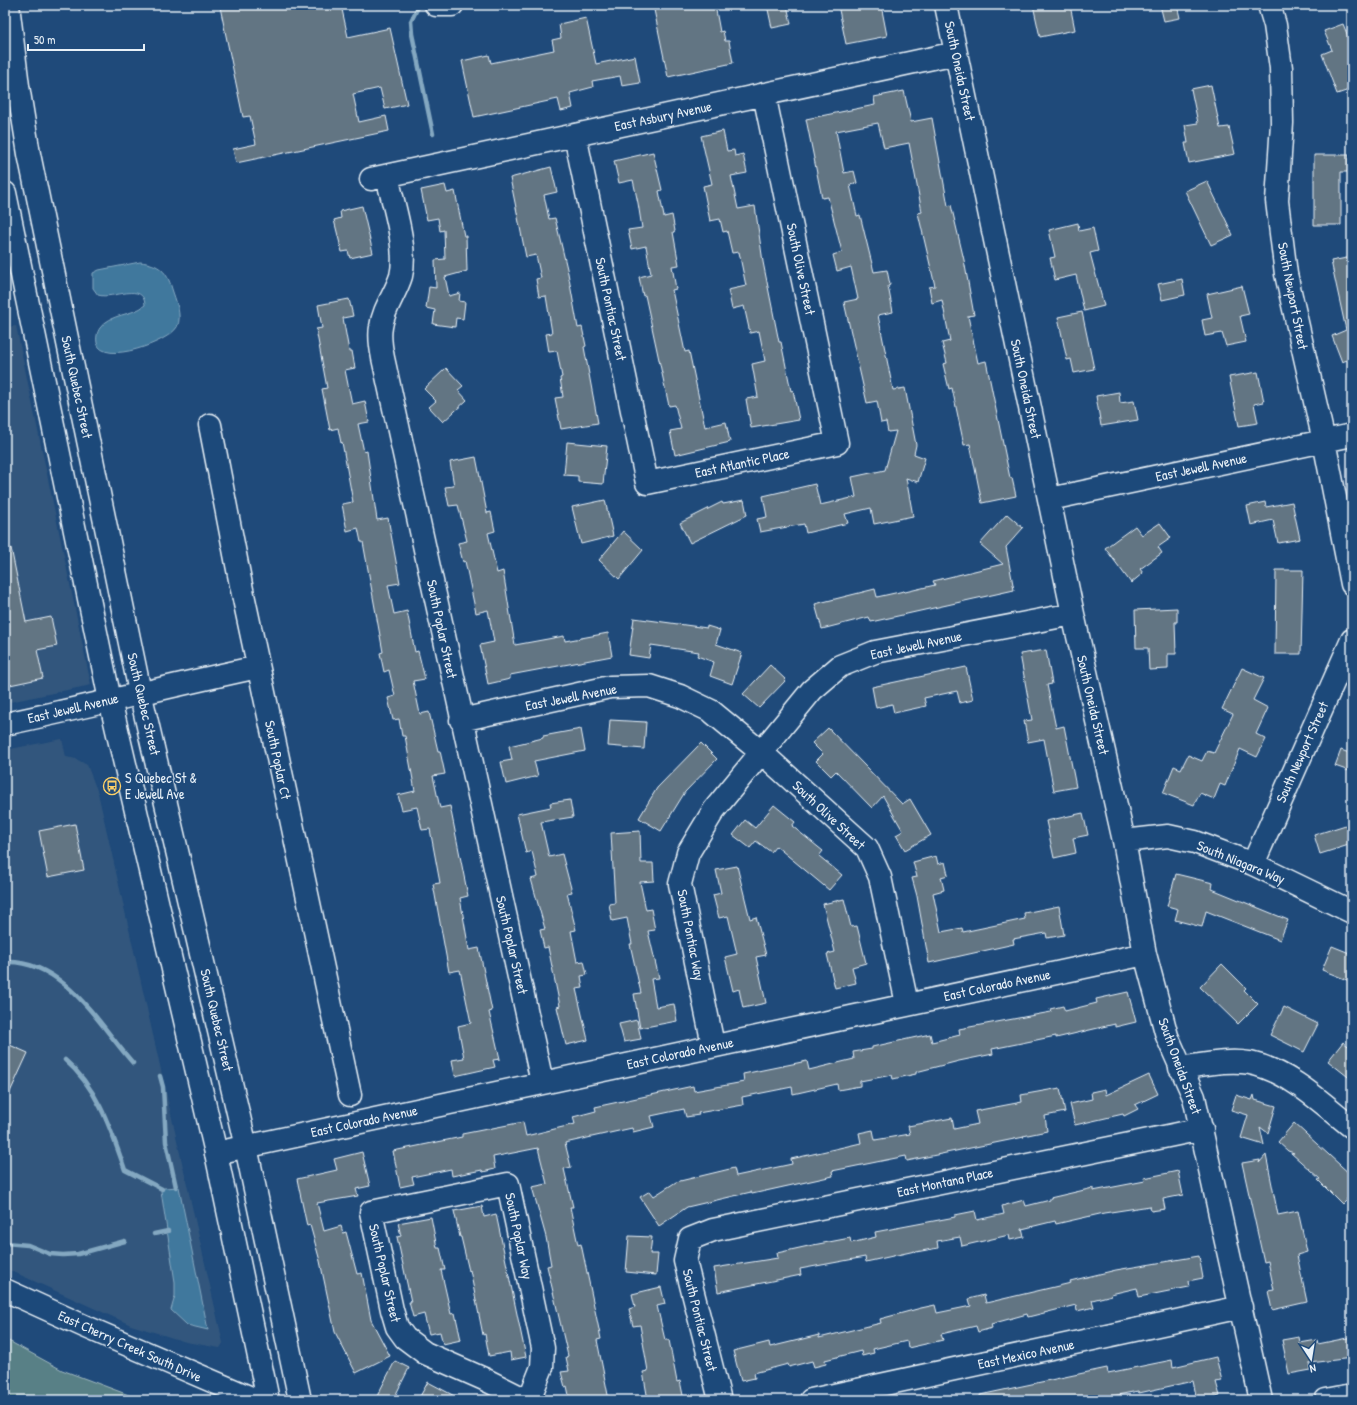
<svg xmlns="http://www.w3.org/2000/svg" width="1357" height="1405" font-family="'Patrick Hand',sans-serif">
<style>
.built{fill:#33577d}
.green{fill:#588086;stroke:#a0b8bf}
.water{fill:#41789d;stroke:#84a8c1}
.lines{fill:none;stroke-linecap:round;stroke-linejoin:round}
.stream{stroke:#84a8c1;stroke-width:4.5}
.building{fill:#627583;stroke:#e8f1f8}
.minor-casing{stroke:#e8f1f8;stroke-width:25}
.major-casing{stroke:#e8f1f8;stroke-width:25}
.minor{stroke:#1f4a7a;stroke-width:22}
.major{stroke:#1f4a7a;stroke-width:22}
.labels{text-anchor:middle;stroke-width:3;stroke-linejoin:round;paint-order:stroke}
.street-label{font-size:14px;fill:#e8f1f8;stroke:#1f4a7a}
.poi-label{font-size:14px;fill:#e8f1f8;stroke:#1f4a7a;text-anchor:start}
</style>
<rect width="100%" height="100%" fill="#1f4a7a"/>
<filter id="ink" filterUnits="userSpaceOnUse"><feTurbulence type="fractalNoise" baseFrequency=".025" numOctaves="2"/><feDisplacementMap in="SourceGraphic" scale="8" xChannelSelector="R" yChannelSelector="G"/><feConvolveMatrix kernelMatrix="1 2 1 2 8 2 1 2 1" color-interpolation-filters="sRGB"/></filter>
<g filter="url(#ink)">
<path class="built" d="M5,308L9,327L16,326L91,685L5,703Z
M62,739L66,757L76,759L87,765L98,793L223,1343L220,1348L186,1342L131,1325L5,1268V750Z"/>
<path class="green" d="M5,1339L62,1370L142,1400H5Z"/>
<path class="water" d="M140,262C159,264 167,271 172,289C175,299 183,316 177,327C169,342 103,366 97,343C96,338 97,332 100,328C110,313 133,316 145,305C144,281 113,300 98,295L93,288V273L99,270Z
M179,1187L208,1330L187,1325L171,1310L175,1296V1282L161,1191L164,1188Z"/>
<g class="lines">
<path class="stream" d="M419,5L411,21L412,34L433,134
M5,962C64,959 99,1025 133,1063
M65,1060C98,1088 111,1130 125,1170L162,1189
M160,1076L163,1087L166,1142L176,1187
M154,1234L168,1231
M5,1243L28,1245L50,1254L63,1255L78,1254L125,1241"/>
</g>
<path class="building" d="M231,5H341L348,37L390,28L407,104L385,109L380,88L353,94L359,122L386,116L389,131L236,163L233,149L256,144L250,116L243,117L220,7Z
M653,5H715L720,32L723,31L725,41H729L733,63L668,77Z
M767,5H787L791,24L772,28Z
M838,5H881L887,36L846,44Z
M1033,5H1070L1075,30L1040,37Z
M1160,5H1177L1180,18L1164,21Z
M586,18L596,64L635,56L640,83L622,86L620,76L592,81L593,87L570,93L573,108L561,111L558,99L474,117L462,61L489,55L491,63L554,50L552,40L561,38L559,24Z
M1343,24L1352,46V89L1337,94L1322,54L1332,50L1324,31Z
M1211,85L1220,128L1229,127L1235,154L1189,163L1185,143H1188L1185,125L1198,123L1191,89Z
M904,91L911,122L932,118L948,206L951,205L964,260L974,315L968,316L978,363L986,361L1010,478H1012L1016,496L982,503L970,444L964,445L952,388L949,389L943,364L947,363L942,343L950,341L942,300L932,303L929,287L935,286L918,213L922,212L909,143L884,148L878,123L836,131L844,173L854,171L857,183L850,185L857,216L860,215L874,272L887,270L890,285L888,286L893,312L878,315L893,390L905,388L916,445L914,454L925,458L918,482L906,478L913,516L874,524L871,508L845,514L848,523L806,533L804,524L760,532L757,519L767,517L763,496L815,484L820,505L856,497L852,477L885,470L896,431L888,432L886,422L881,423L877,401L867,403L844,302L858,299L851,267L837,271L833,255L842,252L828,197L822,198L806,119L875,105L874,97Z
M723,131L727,151L734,150L735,156L743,154L747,173L731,176L738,209L755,206L763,262L779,342H781L791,391L793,390L799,420L751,428L746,399L758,397L752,364L765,361L759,331L750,333L744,306L732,309L728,290L746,286L739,252L732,253L727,231L723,232L720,219L710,221L703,186L712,184L701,136Z
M653,152L662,190L659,191L664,217L672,215L675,231L673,232L679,265L672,266L676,289L672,290L685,352L689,351L705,427L726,422L730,442L675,455L670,431L681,429L675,405L669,406L645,295L643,296L639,277L651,274L646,246L632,249L628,230L642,228L638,203L633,180L619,183L614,161Z
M1314,155H1349L1348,172H1341V225H1314Z
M551,167L557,192L544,195L549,219L555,218L568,273L578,328L582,327L586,346L584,347L598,423L561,429L555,398L563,397L560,378L562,377L557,351L549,352L546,334L552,333L546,296L539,297L536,279L541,278L536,255L526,257L510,178Z
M1207,181L1233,235L1211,245L1185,191Z
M445,185L447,193L455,191L464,236H466L467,271L445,277L449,296L460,293L459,301L465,302L463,319L456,318L455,327L433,324L435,310L426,308L429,287L436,288L435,260L445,259L444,230L440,231L438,218L427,220L421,190Z
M362,206L373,253L350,258L348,251L342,252L334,220L341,218L340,211Z
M1078,223L1079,231L1093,228L1098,251L1090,253L1104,306L1084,311L1076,275L1055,280L1050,258L1055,257L1049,230Z
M1352,257V358L1342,362L1332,336L1346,330L1331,261Z
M1182,279L1185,295L1162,300L1158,284Z
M1242,286L1249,314L1240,316L1246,342L1226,346L1222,333L1205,336L1202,320L1212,318L1207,294Z
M349,299L353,316L343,318L349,351H352L355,368L345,370L352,404L365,401L369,422L358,424L364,452L367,451L377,520L388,518L400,583L388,585L394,614L407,611L415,652L418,651L425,679L413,681L420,714L429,712L438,751H440L445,774L433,776L440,808L450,806L468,896L460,898L469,950L479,948L492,1011L489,1012L500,1059L493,1060L495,1067L455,1076L452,1060L464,1058L458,1026L471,1023L460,970L449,972L433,884L440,883L430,829L422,830L417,807L402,810L398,795L415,791L405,736H402L399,719L393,720L388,698L395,696L389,670L384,672L380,653L383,652L363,542H361L358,528L347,531L342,504L353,502L342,442L341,443L338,428L330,430L322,389L327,388L316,329L322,328L318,305Z
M1082,312L1094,369L1074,373L1071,359L1067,360L1058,317Z
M446,368L463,386L458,390L467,400L443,422L429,407L436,401L424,389Z
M1258,372L1264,402L1254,404L1258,423L1239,426L1229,377Z
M1119,392L1120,403L1134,401L1138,420L1101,426L1096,396Z
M567,442L607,446L603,484L578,482V476L564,475Z
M476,457L487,513L491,512L495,531L488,533L497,573L503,571L515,645L564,636L565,641L608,633L612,656L510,675V679L488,684L480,645L494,642L488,610L476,613L465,561L463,562L458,543L467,541L458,505L449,506L445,487L454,486L450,462Z
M605,500L613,536L581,544L572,507Z
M744,500L747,515L690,543L680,523L722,502L723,504Z
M1265,502L1266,507L1292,502L1300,539L1278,543L1273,520L1251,525L1247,506Z
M1007,514L1023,528L1006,547L1014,590L871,622L869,617L822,629L815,604L875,589L877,597L904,591L905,592L935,585L933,581L1003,564L980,544Z
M1160,523L1171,538L1158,547L1162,553L1140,569L1143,573L1131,583L1105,548L1135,526L1142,535Z
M623,531L643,550L619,579L599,560Z
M5,548H11L26,622L51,617L57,646L37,650L43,678L5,686Z
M1276,570H1303L1301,654H1275Z
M1177,608V622H1175L1176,654H1168V669L1149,670L1148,648H1136L1135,610Z
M634,618L707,628V626L720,630L716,644L742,653L732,684L710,676L714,662L697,656L699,652L651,645L649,658L629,655Z
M1046,650L1052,684L1047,685L1056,728L1064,726L1076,787L1054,791L1044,739L1028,742L1024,721L1032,720L1020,654Z
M770,665L786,680L759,708L743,694Z
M966,667L973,700L960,703L957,691L924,698L926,706L894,713L892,704L876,708L872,687Z
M1242,668L1264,678L1253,700L1268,708L1256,734L1266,739L1257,757L1240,749L1225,786L1220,784L1214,799L1200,793L1194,805L1163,793L1174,766L1181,769L1188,755L1202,761L1207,751L1214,753L1233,714L1222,709Z
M610,720L646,722L644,749L608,746Z
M828,728L902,804L910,799L931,835L905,850L896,835L903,831L883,796L872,808L836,771L831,776L816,761L823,754L812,743Z
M581,729L585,751L534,761L538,776L506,784L501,762L512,760L509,746L543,738V736Z
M701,743L717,759L685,792L661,831L639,818L657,788Z
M1341,750L1352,754V772L1335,766Z
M570,800L573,817L541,822L549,857L562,854L572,892L567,893L576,930L571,931L577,962L584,961L587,975L581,976L583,988L576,989L588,1040L566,1045L557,1007L560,1006L548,947L544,948L540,930L545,929L531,879L538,877L532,851L526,853L517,814L551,807L550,803Z
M774,805L795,822L792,826L823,851L819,856L842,875L829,890L776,846L771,852L756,841L750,848L733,835L745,820L755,828Z
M1083,813L1088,835L1073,838L1076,853L1054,858L1046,821Z
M1352,823V844L1320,854L1314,835Z
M75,824L84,870L48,877L39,831Z
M640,831L641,863H653L654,881L640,882L646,910L651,909L655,930L648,931L659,978L651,979L656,1007L674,1004L677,1021L640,1028L634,994L641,993L630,944H632L627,918L612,921L609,904L615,903L611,833Z
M936,856L938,864L945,862L948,875L941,877L944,890L933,893L941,932L962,928L963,932L1025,919L1024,913L1059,906L1064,935L1047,938L1046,933L1013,939L1014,944L929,963L917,896L912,878L917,877L913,862Z
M737,866L750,919L756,917L766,955L756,957L766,1003L743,1008L739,989L733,991L725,957L737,954L728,916L719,918L713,895L721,893L716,870Z
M1176,874L1213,883L1212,889L1288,920L1280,940L1206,911L1202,927L1175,920L1178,909L1167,906Z
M844,899L851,927L857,926L866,963L852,967L856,983L835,988L827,954L835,952L823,904Z
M1332,946L1352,954V982L1322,970Z
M1222,964L1246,988L1244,990L1258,1004L1238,1024L1200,987Z
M1128,992L1136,1022L1115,1027V1024L1056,1038V1036L992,1049L993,1054L959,1061L916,1072V1074L893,1079L892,1075L860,1081V1086L838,1090L837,1084L793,1094L792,1087L742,1097L743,1105L698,1113L699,1115L686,1117L684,1109L651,1116L654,1127L633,1132L632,1128L565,1143L571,1167L564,1169L573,1207H570L578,1245L581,1244L601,1339L597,1340L609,1400H570L567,1386L565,1387L561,1372L569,1371L566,1357L568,1356L547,1266L551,1265L546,1237L532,1187L547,1184L538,1148L493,1157L495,1169L483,1172L482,1170L452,1176L451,1169L412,1177L414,1184L400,1187L393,1151L462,1137V1134L523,1122L526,1136L575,1124L573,1117L596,1111L595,1107L693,1086L694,1091L744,1082L743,1074L807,1061L809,1070L854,1059L853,1052L872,1049V1047L930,1034L932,1042L960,1035L959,1029L1051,1012L1050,1009L1063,1006L1065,1011L1097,1003L1096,999Z
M1284,1007L1318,1024L1304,1052L1270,1035Z
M637,1020L641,1039L624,1042L619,1024Z
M1343,1042L1352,1049V1080L1328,1061Z
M5,1043L28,1053L5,1103Z
M1149,1075L1158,1094L1135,1105L1138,1109L1124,1116L1123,1114L1075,1125L1070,1104L1092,1099L1091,1092L1105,1089L1106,1095Z
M1060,1088L1065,1112L1045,1116L1047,1131L1023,1136L1024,1137L907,1161L906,1156L832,1171L833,1176L752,1194L751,1192L687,1207L659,1226L640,1197L650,1191L654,1196L676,1182L734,1168L736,1176L792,1164L791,1159L861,1143L859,1133L873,1130L875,1140L910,1134L908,1126L952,1118L954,1129L978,1124L975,1111L1022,1102L1021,1095Z
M1236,1095L1252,1100L1254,1095L1255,1100L1276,1106L1268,1133L1260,1127L1264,1145L1241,1138L1248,1115L1231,1110Z
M1294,1123L1352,1176V1194L1342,1204L1318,1180L1320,1179L1291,1153H1294L1288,1151L1278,1142Z
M362,1152L370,1186L356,1189L358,1196L317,1203L324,1231L341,1226L343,1233L346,1232L357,1274L362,1273L371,1320L390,1356L356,1373L335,1332L320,1261L310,1225L307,1226L297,1179L337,1170L334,1159Z
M1266,1155L1278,1215L1298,1211L1307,1252L1297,1255L1307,1302L1272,1310L1268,1291L1274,1290L1268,1261L1264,1262L1242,1163L1260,1160L1259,1163Z
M1178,1171L1183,1195L1163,1199L1165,1209L1151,1211L1150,1206L1104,1213L1056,1224L1055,1221L1022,1229L1024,1237L1010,1240L1009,1235L962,1246L960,1237L937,1241L938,1248L916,1252L915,1251L866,1262L865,1257L800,1269L801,1275L718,1292L714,1268L778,1258L777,1253L813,1245L850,1238L851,1243L876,1237L875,1232L955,1217V1215L975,1211L977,1220L1004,1214L1002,1206L1024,1200L1026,1206L1050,1200V1198L1093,1188V1191L1145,1181L1144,1178Z
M482,1206L484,1217L496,1214L526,1357L511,1360L510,1352L489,1356L485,1334L483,1335L470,1270L469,1271L461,1237H460L454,1211Z
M431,1217L437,1248H440L445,1270H441L451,1314L455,1313L461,1340L443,1344L440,1332L429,1334L424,1314L413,1317L409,1302H411L397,1237L401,1236L398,1223Z
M629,1236L652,1237L650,1254H658L656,1275L626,1272Z
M1199,1256L1203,1278L1188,1281L1189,1287L1139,1297L1137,1288L1111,1294L1112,1295L1092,1300L1094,1307L1077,1311L1076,1305L1028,1317L1027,1314L991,1324L992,1328L978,1332L976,1326L941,1334L943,1340L908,1348L907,1341L873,1349L874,1353L862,1356L861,1351L825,1360L826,1364L814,1367L812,1361L789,1367L788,1364L754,1373L755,1378L741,1381L733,1351L769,1342L770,1347L819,1335V1338L881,1323L880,1319L921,1308L935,1305L937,1313L971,1306L969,1299L984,1295L986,1303L1071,1283L1070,1281L1116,1270Z
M661,1287L665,1304L657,1306L665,1340H669L677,1382L680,1381L684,1400H648L643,1372L648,1371L640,1325L633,1326L629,1309L635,1307L632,1294Z
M1299,1337L1300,1343L1317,1340L1318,1344L1352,1337V1358L1310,1363L1311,1370L1289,1374L1282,1340Z
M1216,1357L1222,1381L1216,1382L1220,1396L1202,1400H1197L1193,1381L1139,1393L1138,1391L1092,1400H981L980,1395L1107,1368L1108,1373L1172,1360L1173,1367Z
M395,1361L409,1368L393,1400H375Z
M428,1382L462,1400H418Z"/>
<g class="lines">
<g class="minor-casing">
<path id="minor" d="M436,5H452
M946,5L1073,614L1124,841L1145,954L1167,1036L1194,1097L1261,1400
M1269,5L1275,25L1281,68L1282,123L1277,201L1286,274L1324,441L1352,584
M575,135L647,483L837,443L764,94
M387,176C393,204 408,248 401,276C396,293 383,309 381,327C379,337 381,348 383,358L542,1082
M371,179L956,53
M210,425L241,585L350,1095
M1050,499L1352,435
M461,720L610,687L649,686L680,696L711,711L762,753L867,848L880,877L907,1004
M5,724C90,706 174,685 258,667
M1124,841L1168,836L1195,842L1253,864L1352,912
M1253,864L1352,640
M713,1045L680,884L688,853L714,810L812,690L840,666L875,652L1073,614
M1180,1068C1203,1065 1227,1059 1250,1063C1289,1071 1322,1103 1352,1127
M216,1153L1145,954
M5,1290L84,1326L256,1400
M526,1400L484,1379L425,1353L405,1338L397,1327L392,1310L371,1212L508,1184L543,1348L542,1367L529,1400
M720,1400L685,1261L690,1239L713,1230L1202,1129
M811,1400L1241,1307
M1326,1400L1352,1395"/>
</g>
<g class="major-casing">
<path id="major" d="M8,5L18,86L29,154L140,692L246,1147L300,1400
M5,193L110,700L216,1153L268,1400"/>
</g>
<use href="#minor" class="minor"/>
<use href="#major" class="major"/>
</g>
</g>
<defs>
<g id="bus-ring" transform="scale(0.9)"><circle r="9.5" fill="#1f4a7a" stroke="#ffd166" stroke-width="1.5"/><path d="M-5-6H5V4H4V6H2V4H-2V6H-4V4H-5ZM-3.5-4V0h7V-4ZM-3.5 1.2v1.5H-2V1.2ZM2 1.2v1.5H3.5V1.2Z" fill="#ffd166"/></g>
</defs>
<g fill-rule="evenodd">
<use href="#bus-ring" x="112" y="786"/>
</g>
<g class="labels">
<g class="street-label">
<text transform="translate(960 71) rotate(78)" y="5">South Oneida Street</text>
<text transform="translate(663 116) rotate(-12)" y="5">East Asbury Avenue</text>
<text transform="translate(801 269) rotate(78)" y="5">South Olive Street</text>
<text transform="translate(1293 296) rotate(79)" y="5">South Newport Street</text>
<text transform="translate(611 309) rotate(78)" y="5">South Pontiac Street</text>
<text transform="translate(77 387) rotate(78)" y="5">South Quebec Street</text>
<text transform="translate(1026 389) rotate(78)" y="5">South Oneida Street</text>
<text transform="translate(742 463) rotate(-12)" y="5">East Atlantic Place</text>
<text transform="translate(1201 467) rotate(-12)" y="5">East Jewell Avenue</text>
<text transform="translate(442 629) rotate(78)" y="5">South Poplar Street</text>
<text transform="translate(916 645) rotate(-12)" y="5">East Jewell Avenue</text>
<text transform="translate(571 697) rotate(-11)" y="5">East Jewell Avenue</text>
<text transform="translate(144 704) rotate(77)" y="5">South Quebec Street</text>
<text transform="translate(1093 705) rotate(77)" y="5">South Oneida Street</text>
<text transform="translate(73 708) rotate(-13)" y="5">East Jewell Avenue</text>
<text transform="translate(1302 752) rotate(-66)" y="5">South Newport Street</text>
<text transform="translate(278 760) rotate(78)" y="5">South Poplar Ct</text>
<text transform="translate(829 815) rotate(43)" y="5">South Olive Street</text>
<text transform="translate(1241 862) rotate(22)" y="5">South Niagara Way</text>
<text transform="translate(691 935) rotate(79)" y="5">South Pontiac Way</text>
<text transform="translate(512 945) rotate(77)" y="5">South Poplar Street</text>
<text transform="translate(997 985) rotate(-12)" y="5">East Colorado Avenue</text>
<text transform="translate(217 1020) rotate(77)" y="5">South Quebec Street</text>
<text transform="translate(680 1053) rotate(-12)" y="5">East Colorado Avenue</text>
<text transform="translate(1180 1066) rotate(70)" y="5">South Oneida Street</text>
<text transform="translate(364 1121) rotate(-12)" y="5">East Colorado Avenue</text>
<text transform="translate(945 1182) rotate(-12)" y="5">East Montana Place</text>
<text transform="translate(519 1236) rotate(78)" y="5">South Poplar Way</text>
<text transform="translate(385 1273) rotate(77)" y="5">South Poplar Street</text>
<text transform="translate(700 1320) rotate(76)" y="5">South Pontiac Street</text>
<text transform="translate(130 1346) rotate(24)" y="5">East Cherry Creek South Drive</text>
<text transform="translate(1026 1354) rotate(-12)" y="5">East Mexico Avenue</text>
</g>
<g class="poi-label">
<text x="125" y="783">S Quebec St &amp;<tspan x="125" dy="16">E Jewell Ave</tspan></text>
</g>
</g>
<rect width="1357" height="1405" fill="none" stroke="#1f4a7a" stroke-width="20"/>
<rect x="10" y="10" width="1337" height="1385" fill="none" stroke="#e8f1f8" stroke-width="1.5" filter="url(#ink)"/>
<g transform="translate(1311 1359) rotate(168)" stroke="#1f4a7a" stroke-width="3" paint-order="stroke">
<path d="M0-3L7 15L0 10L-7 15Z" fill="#e8f1f8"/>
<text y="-6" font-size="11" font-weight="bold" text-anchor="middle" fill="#e8f1f8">N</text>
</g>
<path d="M28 44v6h116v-6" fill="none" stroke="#e8f1f8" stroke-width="2"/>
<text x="34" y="44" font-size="12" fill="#e8f1f8" stroke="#1f4a7a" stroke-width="3" paint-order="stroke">50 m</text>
</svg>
